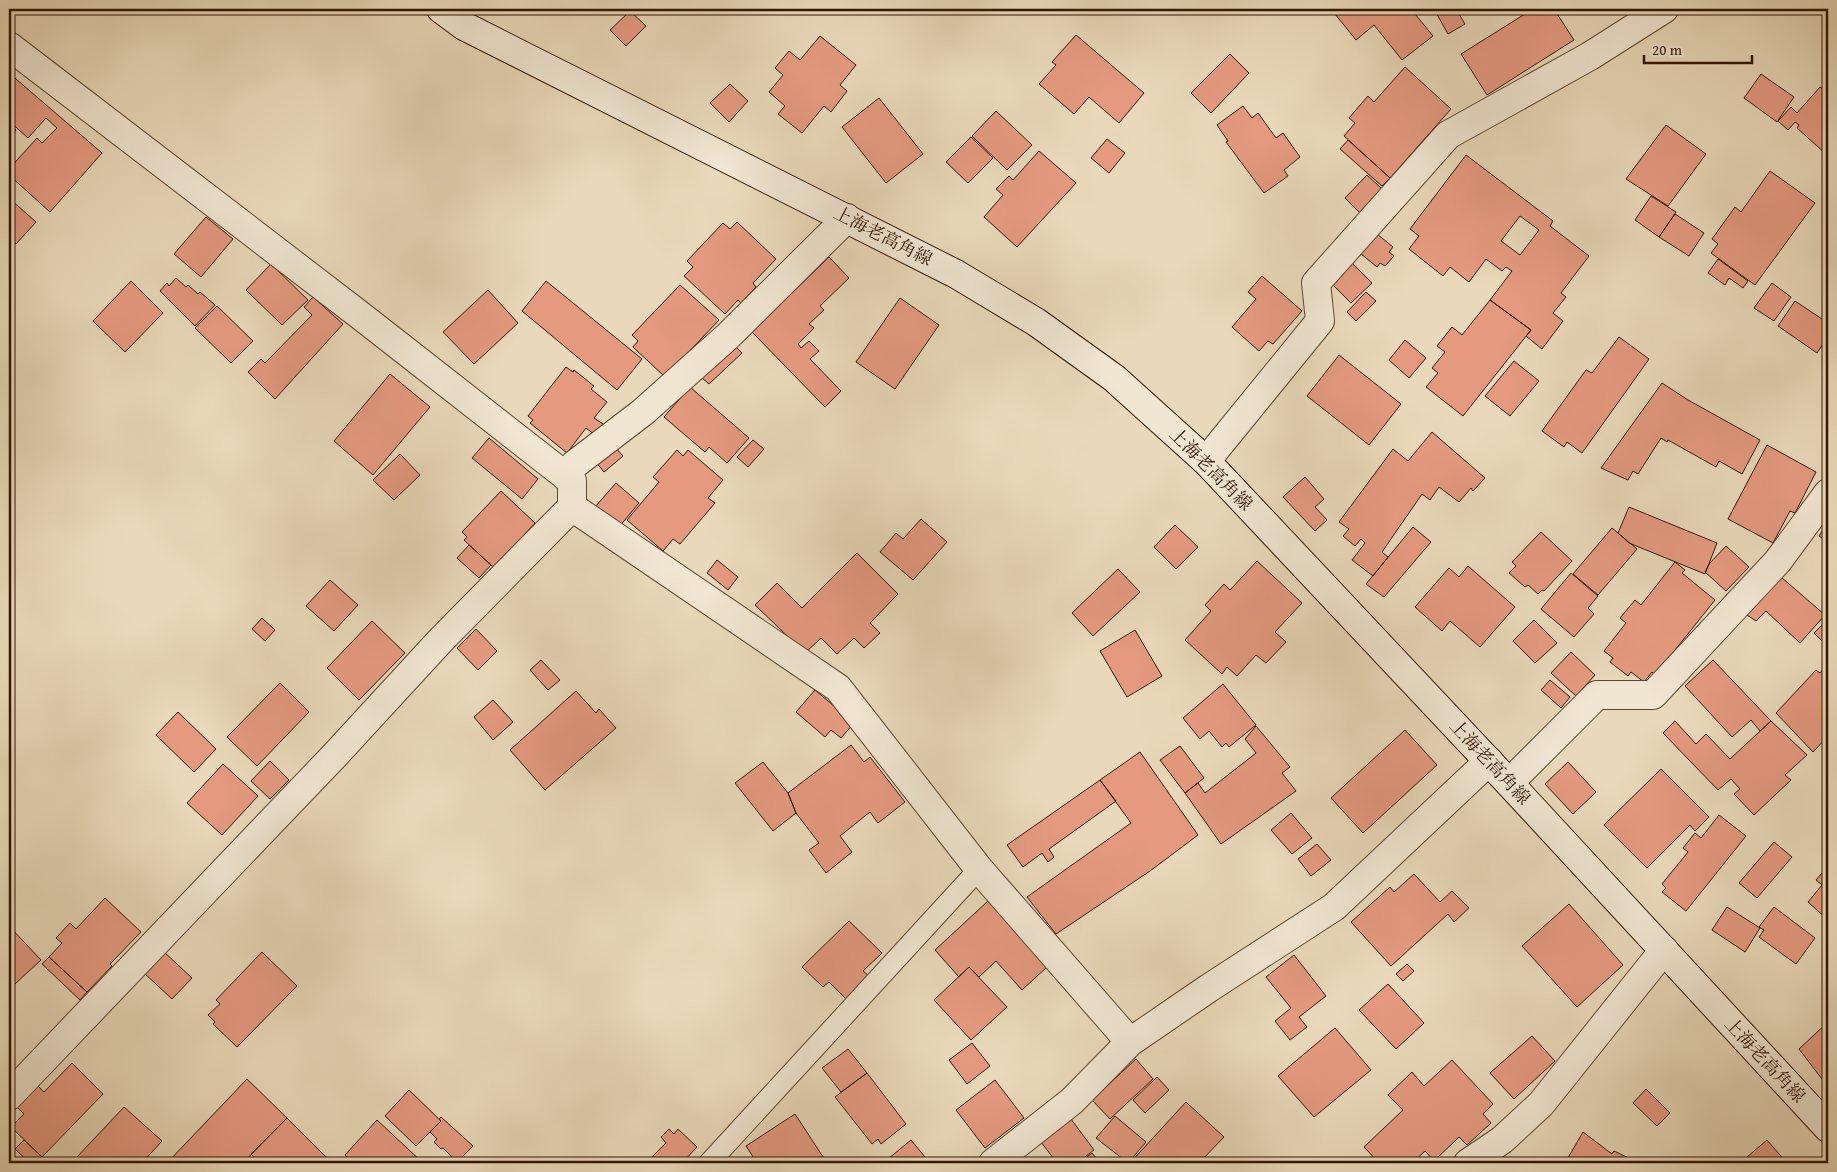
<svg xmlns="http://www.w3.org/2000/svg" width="1837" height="1172" font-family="'Gentium Book Plus','Noto Serif JP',serif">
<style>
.building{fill:#e59a80;stroke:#301602;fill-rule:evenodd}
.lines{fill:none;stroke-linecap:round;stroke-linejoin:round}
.lane-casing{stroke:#5e4730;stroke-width:22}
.street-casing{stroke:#5e4730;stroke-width:30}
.secondary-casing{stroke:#301602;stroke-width:30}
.lane{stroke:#f1e6d2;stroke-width:20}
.street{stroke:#f1e6d2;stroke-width:28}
.secondary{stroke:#f1e6d2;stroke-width:28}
.labels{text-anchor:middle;stroke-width:4;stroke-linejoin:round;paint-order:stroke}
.street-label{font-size:18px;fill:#301602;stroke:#f1e6d2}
</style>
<rect width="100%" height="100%" fill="#e9d9ba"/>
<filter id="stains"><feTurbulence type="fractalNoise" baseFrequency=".004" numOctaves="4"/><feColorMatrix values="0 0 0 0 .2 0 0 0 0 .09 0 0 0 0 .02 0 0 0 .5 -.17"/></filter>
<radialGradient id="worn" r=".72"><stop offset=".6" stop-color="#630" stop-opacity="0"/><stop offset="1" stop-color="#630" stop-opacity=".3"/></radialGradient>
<path class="building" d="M1331,9H1411L1433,36L1402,60L1374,25L1356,40Z
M1434,9H1456L1465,24L1448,34Z
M1533,9H1554L1574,40L1487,95L1461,54Z
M630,11L646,26L626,46L610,30Z
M1076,35L1144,93L1119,123L1089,97L1074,114L1039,84L1056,65L1052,62Z
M820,36L856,65L840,85L847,91L831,112L824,106L802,133L778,114L785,106L769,92L783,75L775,68L789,51L800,60Z
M1230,54L1249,73L1211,113L1191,93Z
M1405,67L1451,109L1390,178L1344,136L1355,123L1349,118L1368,96L1374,102Z
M9,73L102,153L50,212L9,175V169L37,138L42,143L57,128L46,118L28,138L9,121Z
M1761,74L1794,97L1777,122L1744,98Z
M730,84L748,101L729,122L710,103Z
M1820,87L1828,92V156L1797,128L1799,125L1795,122L1788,130L1778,121L1791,107L1797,113Z
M879,98L923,154L886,183L842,127Z
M1243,106L1252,118L1258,113L1276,138L1283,133L1300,157L1284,170L1288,176L1264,193L1226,142L1228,141L1217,125Z
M996,111L1032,145L1007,170L972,136Z
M9,123L16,130L9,138Z
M1666,125L1706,154L1668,206L1626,179Z
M971,137L993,158L968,183L946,162Z
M1107,139L1125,153L1109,173L1091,158Z
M1348,140L1390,178L1382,186L1340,149Z
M1039,151L1076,183L1017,247L984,217L1003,195L996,189L1009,176L1013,180Z
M1466,155L1553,221L1550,226L1589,256L1561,293L1566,297L1553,313L1563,321L1542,349L1526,336L1531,330L1490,300L1512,271L1506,267L1502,271L1486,259L1469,282L1450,267L1443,276L1409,249L1419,236L1410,229ZM1520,216L1539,230L1520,255L1501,241Z
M1770,171L1815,203L1755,285L1711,253L1718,244L1712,239L1735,207L1741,212Z
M1367,175L1382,189L1360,213L1345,198Z
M1651,196L1676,212L1659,237L1635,220Z
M9,198L36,222L16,244L9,238Z
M1675,214L1704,233L1689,256L1659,237Z
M206,217L233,239L201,277L174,254Z
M737,222L776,259L753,283L756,287L741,303L738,300L725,314L684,276L693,267L687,261L723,223L730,229Z
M1377,234L1393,247L1389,252L1394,256L1385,266L1380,263L1377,267L1360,253Z
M829,257L849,278L820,306L824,310L809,324L814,328L798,344L801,348L809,341L819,351L810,359L841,391L825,407L752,332Z
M1718,259L1748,281L1743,288L1729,278L1725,285L1708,273Z
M1351,262L1372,283L1351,303L1331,283Z
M271,264L308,300L282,325L246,290Z
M1262,276L1302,311L1273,344L1268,341L1259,351L1232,327L1256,299L1248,292Z
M176,278L186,287L188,285L198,294L200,292L215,305L195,326L160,291L167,283L169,286Z
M131,281L163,313L125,352L93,321Z
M546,281L642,359L617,390L522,311Z
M1772,283L1791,297L1774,321L1754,308Z
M680,285L719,320L665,377L633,347L638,341L632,335Z
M488,290L518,323L474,364L443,332Z
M1366,292L1376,301L1356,321L1347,312Z
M313,297L343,324L275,399L248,372L261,359L265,363L312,315L304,307Z
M900,298L939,325L895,389L856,362Z
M1490,300L1531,330L1463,416L1426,387L1438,373L1432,368L1445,352L1437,346L1452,327L1462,335Z
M1795,301L1828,323V336L1817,353L1778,326Z
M217,306L253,341L231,363L195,328Z
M1619,337L1649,359L1582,453L1567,442L1564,447L1542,431L1586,370L1592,373Z
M1405,340L1426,358L1409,378L1389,360Z
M733,344L742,353L709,384L700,376Z
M1339,355L1401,404L1369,445L1307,396Z
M1514,361L1539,381L1510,416L1485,396Z
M566,367L573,372L574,370L594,386L591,389L607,402L594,418L603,424L595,435L586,428L567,453L530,423L533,420L528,416Z
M390,374L430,407L373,475L334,441Z
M1662,383L1688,400L1760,440L1742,474L1719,461L1716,467L1668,440L1667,442L1661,438L1638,474L1633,471L1628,480L1601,468Z
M690,387L749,438L727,463L709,447L705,452L664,417Z
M1432,432L1485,478L1473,491L1471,488L1459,502L1439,487L1430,500L1422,494L1382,552L1388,557L1373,576L1352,560L1365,543L1361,539L1355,546L1343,536L1349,529L1339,522L1393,449L1408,461Z
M489,438L538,479L522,499L472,458Z
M753,440L764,449L748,467L737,457Z
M1767,445L1816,472L1795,513L1790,511L1773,543L1728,519Z
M614,446L623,456L604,472L595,461Z
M677,450L683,456L688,450L723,480L708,498L715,503L680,544L673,539L663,551L627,520L659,482L653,477Z
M400,454L420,475L394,500L373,480Z
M1305,477L1324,499L1315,507L1327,520L1315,531L1283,497Z
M616,483L639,503L619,527L595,507Z
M501,491L535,523L494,568L464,540L467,537L462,532Z
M1629,507L1717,543L1705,574L1629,543L1618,533Z
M921,519L947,542L913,580L880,552L896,533L903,539Z
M1828,522V542L1819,536Z
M1175,525L1198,547L1176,569L1154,547Z
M1413,527L1431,542L1384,597L1366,584Z
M1612,528L1637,549L1598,595L1573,574Z
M1541,532L1572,561L1544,591L1542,590L1538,594L1528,585L1525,587L1509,573L1516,566L1512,562Z
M469,545L491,565L479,578L457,558Z
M1726,546L1749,567L1726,591L1705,572L1709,564Z
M857,553L898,594L870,623L880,633L864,648L854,638L837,654L821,638L805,653L755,605L777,583L802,608Z
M717,560L738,577L728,590L707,573Z
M1257,561L1302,603L1275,632L1286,642L1266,663L1256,655L1237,676L1227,667L1222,674L1185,640L1211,611L1205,605L1224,584L1230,590Z
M1675,562L1685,570L1682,573L1715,600L1655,675L1652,672L1644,682L1631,672L1628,676L1610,662L1613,658L1604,651L1626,623L1620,618L1635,600L1641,605Z
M1468,566L1515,607L1480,647L1450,621L1442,631L1415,607L1449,568L1459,577Z
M1118,569L1140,592L1093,636L1072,613Z
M1571,573L1598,596L1588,608L1594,614L1574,637L1541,609Z
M1781,577L1825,615L1800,643L1766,611L1756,621L1747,615Z
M330,580L358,605L334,631L306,606Z
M262,618L275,630L265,641L252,629Z
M1828,619V647L1814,633Z
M1534,620L1557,643L1535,663L1513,641Z
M372,621L405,653L359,700L327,668Z
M476,629L497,651L478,670L457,648Z
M1135,630L1162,676L1127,697L1100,651Z
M1571,652L1595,675L1576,696L1551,673Z
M541,660L560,680L548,690L530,670Z
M1713,660L1771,721L1760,731L1751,720L1732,737L1685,686Z
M1828,663V736L1813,752L1776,713L1816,670L1820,673Z
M1550,680L1570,697L1561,708L1541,690Z
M280,683L309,712L257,766L227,737Z
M1223,684L1256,725L1229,747L1226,743L1222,747L1209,731L1200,739L1183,718Z
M815,690L854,723L841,738L831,730L825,737L796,712Z
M576,691L596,713L599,709L616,728L545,790L510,750Z
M493,700L513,722L493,740L474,717Z
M178,712L216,749L194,772L156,735Z
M1675,721L1696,744L1706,734L1730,759L1771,721L1807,755L1785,775L1791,780L1754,815L1734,794L1740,789L1731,779L1718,790L1663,733Z
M1256,726L1290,767L1282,773L1296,791L1221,844L1185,793L1198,783L1205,793L1256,753L1245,739Z
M1405,730L1437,765L1363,833L1331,798Z
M851,745L864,762L870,757L905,802L878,823L870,812L840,836L852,852L826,873L809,850L819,843L796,813L788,793Z
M1180,746L1204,778L1185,793L1160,760Z
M1140,752L1198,835L1150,871L1056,934L1027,897L1131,823L1100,780Z
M270,761L289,780L270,799L251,781Z
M763,762L788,793L796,813L773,831L735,783Z
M1568,762L1596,792L1573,814L1545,784Z
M223,764L258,796L222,835L187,803Z
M1661,769L1709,817L1695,831L1690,825L1647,868L1604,825Z
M1100,780L1116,801L1049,849L1054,857L1048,862L1042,853L1023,867L1007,845Z
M1291,813L1312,838L1292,854L1271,830Z
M1719,815L1746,836L1686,911L1662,892L1666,888L1662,884L1688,852L1683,848L1695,833L1701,838Z
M1774,842L1792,857L1757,898L1739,883Z
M1317,844L1331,860L1311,876L1298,859Z
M1828,866V920L1808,902L1822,885L1816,880Z
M1414,874L1440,902L1452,891L1469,908L1454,922L1448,914L1391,966L1351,922L1390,887L1394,892Z
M105,898L141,932L110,964L112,966L87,992L49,957L62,943L56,938L70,923L76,929Z
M988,901L1047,967L1022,990L996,961L979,977L969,967L959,977L935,950Z
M1569,904L1623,965L1577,1007L1522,946Z
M1727,907L1760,928L1745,952L1712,930Z
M1774,907L1815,938L1796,964L1759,937L1764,930L1759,927Z
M849,921L882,953L863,971L869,976L846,999L829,982L823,987L802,967Z
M9,926L41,960L15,984L9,978Z
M163,951L192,978L172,999L143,972Z
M262,952L297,986L237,1047L213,1024L215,1022L208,1015L220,1004L216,1000Z
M1294,955L1326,996L1299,1017L1307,1027L1290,1040L1275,1021L1291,1008L1266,977Z
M49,957L87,992L80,1000L42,964Z
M1407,964L1414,971L1403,981L1396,974Z
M969,967L1007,1007L971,1040L934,1000Z
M1388,984L1424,1023L1396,1049L1359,1010Z
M1828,1022V1087L1799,1049Z
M1335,1028L1371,1070L1314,1117L1278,1076Z
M1532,1036L1555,1061L1514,1099L1490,1073Z
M972,1043L990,1066L967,1084L949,1060Z
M848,1049L867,1073L841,1092L822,1068Z
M1136,1059L1153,1079L1110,1119L1092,1100Z
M1452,1060L1493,1104L1483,1114L1491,1123L1467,1145L1459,1137L1434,1161L1425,1151L1412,1163H1379L1364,1147L1403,1110L1388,1095L1412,1072L1424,1086Z
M72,1063L103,1094L42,1157L11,1127L24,1114L15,1105L36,1084L44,1092Z
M867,1073L906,1124L881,1144L878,1139L872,1144L835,1097Z
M1157,1077L1169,1090L1145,1113L1133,1100Z
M247,1079L287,1118L243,1163H167Z
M995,1080L1024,1118L985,1148L956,1110Z
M1646,1089L1670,1113L1657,1126L1633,1103Z
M409,1090L441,1121L416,1146L385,1116Z
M1186,1102L1224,1137L1199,1163H1130Z
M124,1107L162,1141L142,1163H82L76,1158Z
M795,1114L827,1163H757L746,1146Z
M1115,1116L1146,1142L1128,1163L1096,1138Z
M441,1117L473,1146L457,1162L443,1148L441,1149L434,1142L437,1139L430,1132L441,1121L439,1119Z
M287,1118L330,1161L327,1163H260L251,1154Z
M1071,1119L1094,1150L1077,1163H1057L1041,1142Z
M377,1120L423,1163H353L345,1155Z
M669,1129L674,1134L678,1129L697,1147L682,1163H656L651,1158L666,1143L661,1137Z
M1583,1132L1612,1154L1614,1151L1639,1163H1565Z
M24,1140L43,1158L38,1163H30L15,1149Z
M911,1140L930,1163H883Z
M1767,1140L1787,1163H1740Z
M1092,1153L1100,1163H1079Z
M872,1157L877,1163H866Z"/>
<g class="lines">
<g class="lane-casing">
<path id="lane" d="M709,1163L979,869"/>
</g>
<g class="street-casing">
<path id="street" d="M9,46L361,316L572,481V507L440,641L336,754L9,1096
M1206,461L1320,321L1316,283L1448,135L1590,56L1664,9
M565,476L575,464L643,412L728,336L847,218
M572,507L838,688L979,869L1130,1042
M1509,783L1597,695H1653L1778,561L1828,493
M993,1163L1072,1101L1130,1042L1209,988L1334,907L1489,761
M1468,1163L1502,1140L1541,1104L1664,950"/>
</g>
<g class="secondary-casing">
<path id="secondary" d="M441,9L464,26L956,274L1036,322L1114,378L1206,461L1509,783L1828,1128"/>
</g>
<use href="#lane" class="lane"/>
<use href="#street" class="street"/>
<use href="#secondary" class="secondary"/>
</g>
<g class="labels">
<g class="street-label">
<text transform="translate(883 236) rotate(27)" y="6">上海老高角線</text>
<text transform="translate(1211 469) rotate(45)" y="6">上海老高角線</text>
<text transform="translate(1490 762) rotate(47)" y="6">上海老高角線</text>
<text transform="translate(1765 1060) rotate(47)" y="6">上海老高角線</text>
</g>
</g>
<rect width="1837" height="1172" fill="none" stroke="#e9d9ba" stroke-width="30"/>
<rect x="10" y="10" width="1817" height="1152" fill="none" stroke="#301602" stroke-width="2.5"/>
<rect x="15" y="15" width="1807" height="1142" fill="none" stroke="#301602"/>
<path d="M1644 55v8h108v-8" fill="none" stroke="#301602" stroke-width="2.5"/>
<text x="1652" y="55" font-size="15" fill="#301602" stroke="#f1e6d2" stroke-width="4" paint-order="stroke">20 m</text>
<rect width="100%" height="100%" filter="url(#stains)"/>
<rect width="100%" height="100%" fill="url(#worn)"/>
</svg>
